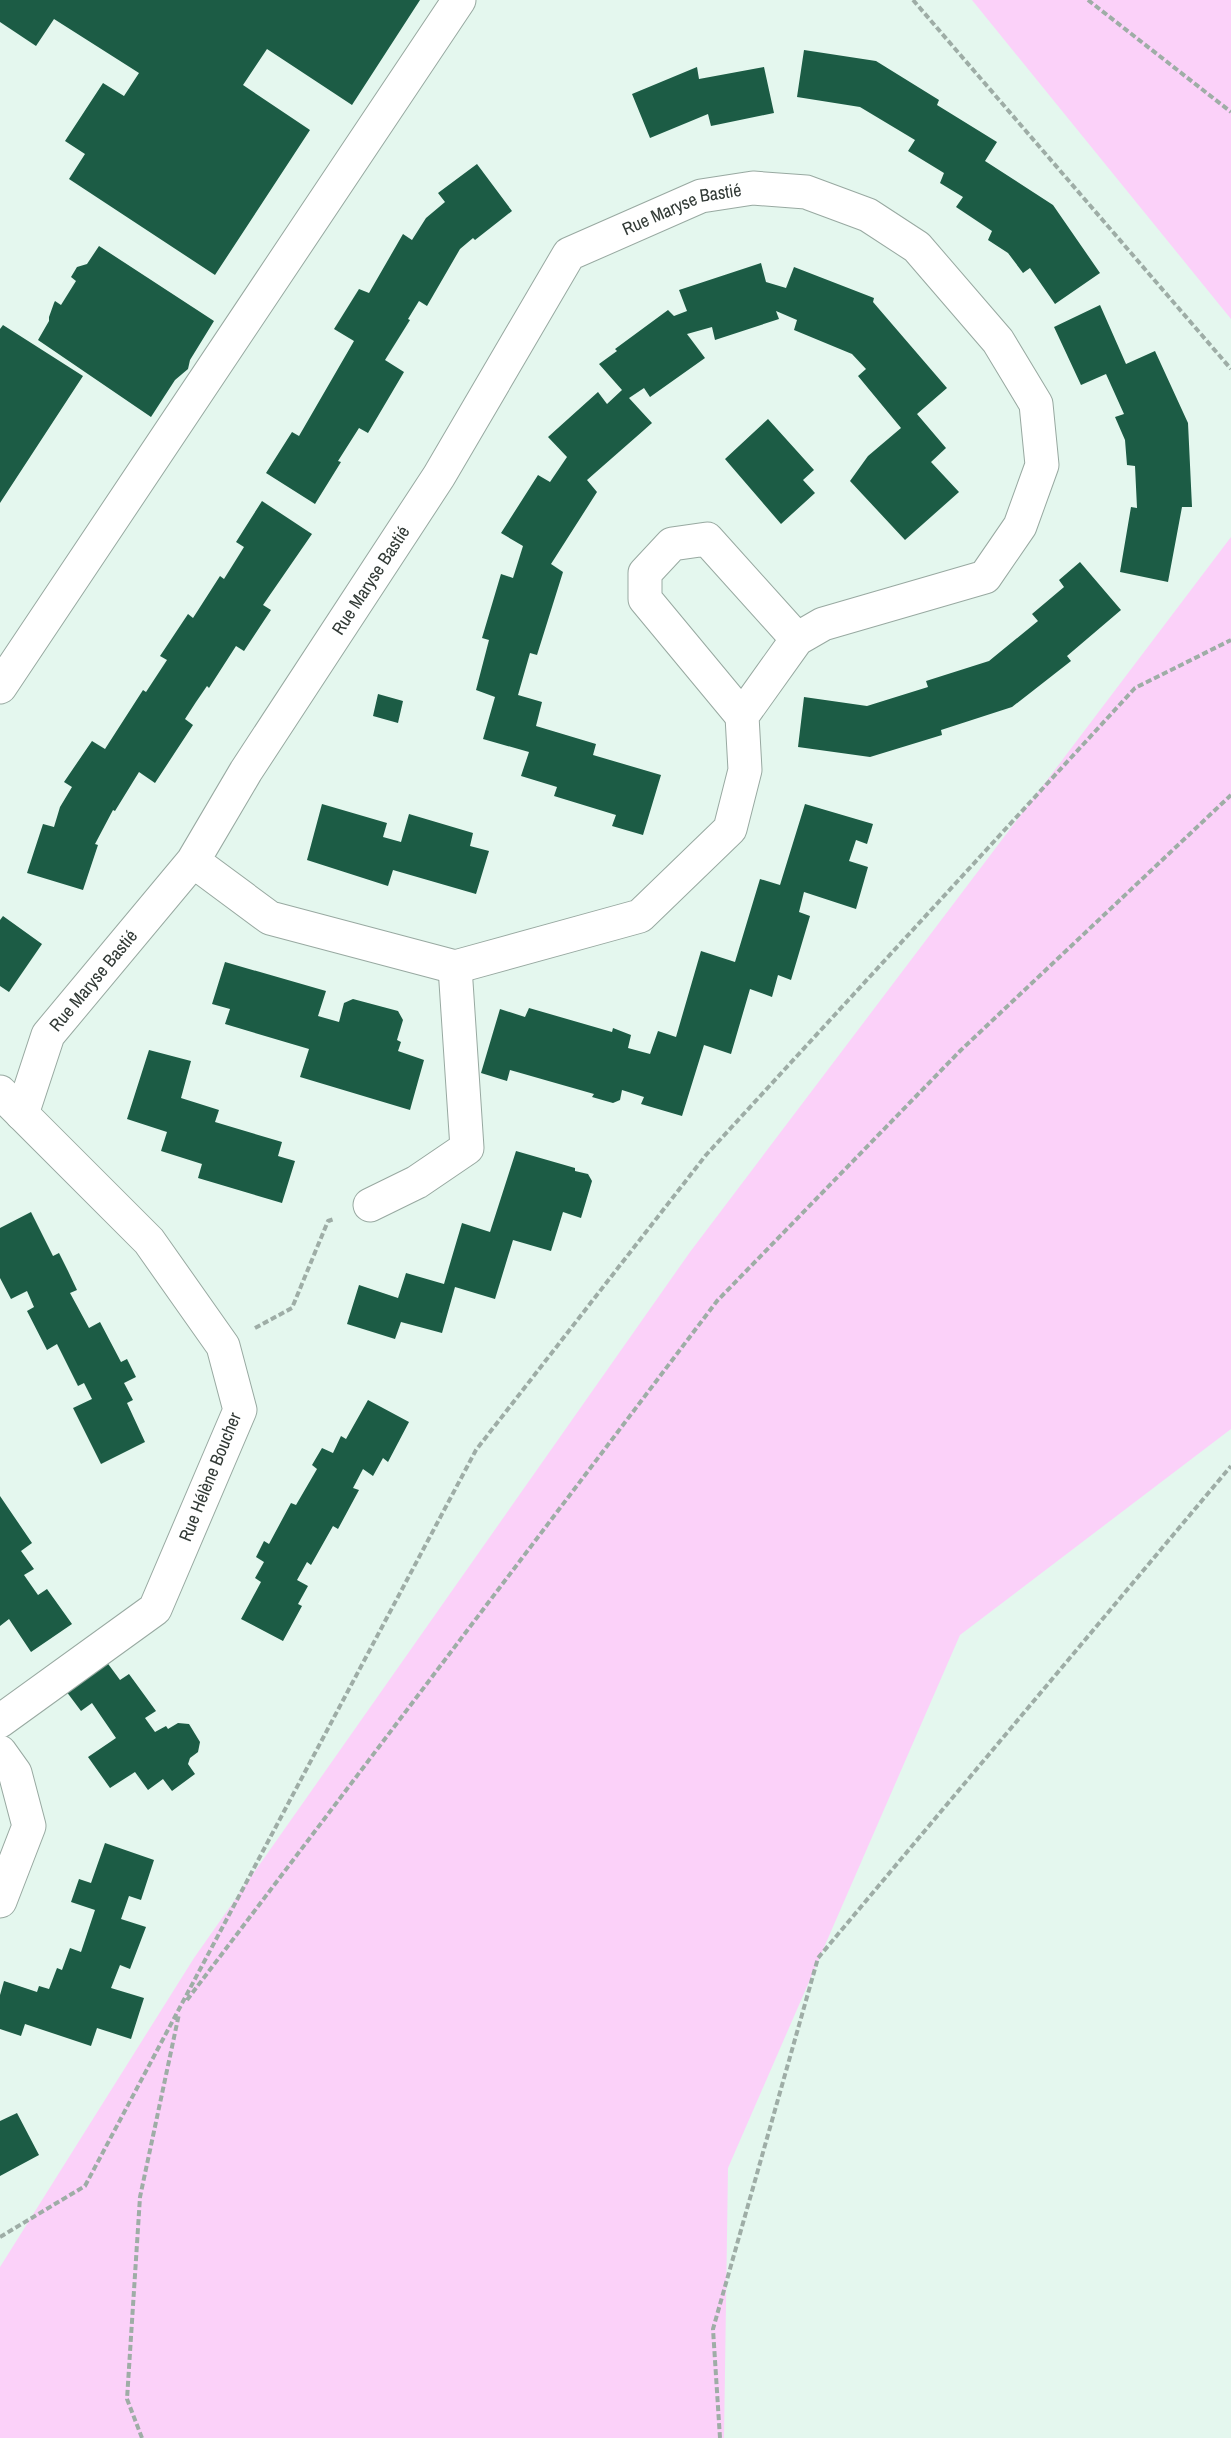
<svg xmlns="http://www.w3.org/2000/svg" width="1231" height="2438" font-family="'Archivo Narrow',sans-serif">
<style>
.green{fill:#fbd1f9}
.building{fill:#1c5c45}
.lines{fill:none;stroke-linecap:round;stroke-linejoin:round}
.minor-casing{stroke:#98a9a1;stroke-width:35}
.path{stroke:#9eada6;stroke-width:4;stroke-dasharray:6 3;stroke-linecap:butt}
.minor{stroke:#fff;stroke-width:33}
.labels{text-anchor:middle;stroke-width:6;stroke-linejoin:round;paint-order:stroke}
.street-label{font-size:18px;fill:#323a36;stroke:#fff}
</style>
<rect width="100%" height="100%" fill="#e4f7ee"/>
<path class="green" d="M972,0H1231V319Z
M1231,537V1429L960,1635L728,2168L724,2438H0V2267L194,1958L690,1252Z"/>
<path class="building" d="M0,0H420L352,105L267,49L243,85L310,130L215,275L69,179L85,154L65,141L103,83L124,96L139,73L54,19L36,46L0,22Z
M804,50L876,61L939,100L937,105L997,142L985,161L1053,205L1100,273L1055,304L1030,268L1023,273L1008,253L988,240L992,231L956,207L963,197L940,183L944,173L908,151L915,140L860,107L797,97Z
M697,67L699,79L764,67L774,113L711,126L708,114L650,138L632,94Z
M477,164L512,211L475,240L473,238L460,249L427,306L419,301L408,319L410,320L385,360L404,372L368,433L359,428L338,461L341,462L315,504L266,473L292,432L299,436L354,341L334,329L359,289L369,293L403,234L412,240L426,218L445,202L438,193Z
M99,246L214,321L190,360L188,369L175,380L151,417L38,340L49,321V317L54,303L55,301L61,305L76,281L71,277L77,267L87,264Z
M761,263L766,282L786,288L794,267L874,298L873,302L947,388L917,414L946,448L931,462L959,492L905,540L850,481L868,456L901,428L858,376L866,369L852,354L794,330L797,320L776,311L779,319L715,340L712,327L687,334L705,358L650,397L644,388L629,398L652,423L587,480L597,492L551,564L563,572L537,655L530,653L518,695L542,702L536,726L596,744L593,755L661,775L643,835L612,826L616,815L554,796L557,787L521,776L529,752L483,739L495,697L476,690L489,640L482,638L501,574L513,578L523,546L501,533L538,475L550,482L567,457L548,437L598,392L607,404L622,390L599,364L617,351L615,349L668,310L674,316L687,311L679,290Z
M1100,305L1126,364L1155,351L1188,423L1192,507H1182L1168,582L1120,572L1131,507L1137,508L1135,466L1127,465L1125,440L1115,417L1124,414L1106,374L1081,385L1054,327Z
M3,325L83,376L0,503V329Z
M768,419L814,470L803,480L815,493L781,524L725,459Z
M262,501L312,534L263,605L271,610L244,651L236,646L209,688L207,686L196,702L185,719L193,725L155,783L139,772L115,811L113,810L95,844L98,845L83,890L27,873L43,824L54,827L60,807L72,787L64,782L92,741L105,749L143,690L146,692L167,660L160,656L188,614L193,618L220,576L224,579L244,547L236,542Z
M1080,562L1121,610L1067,656L1071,661L1012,707L941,730L942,735L870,757L798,747L804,697L867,706L928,687L926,681L989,661L1038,621L1032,614L1064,587L1059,580Z
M378,694L403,701L398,723L373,716Z
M322,804L387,823L383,837L401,842L409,814L473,833L470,846L489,851L476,894L393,870L388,886L307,860Z
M805,804L873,824L867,844L856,840L849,861L868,867L856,909L804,892L799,912L810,916L791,980L778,975L772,997L750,989L731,1054L704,1045L682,1116L641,1104L644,1097L622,1090L620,1100L613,1103L592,1097L594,1094L510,1070L507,1081L481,1073L500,1009L525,1017L529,1008L612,1032L613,1028L631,1035L628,1048L650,1054L658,1031L676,1037L701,951L735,962L760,879L780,885Z
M3,916L42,944L9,992L0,986V920Z
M225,962L326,991L318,1016L339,1022L344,1003L353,999L398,1011L403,1020L397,1040L401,1042L398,1051L424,1060L410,1110L300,1077L309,1049L225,1024L230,1009L212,1004Z
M149,1050L191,1061L181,1098L219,1110L215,1122L282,1142L278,1156L295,1161L282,1203L198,1178L202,1164L161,1151L167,1132L127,1119Z
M516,1151L575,1168V1171L588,1174L592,1181L581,1218L563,1212L551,1251L513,1240L495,1299L455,1287L442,1333L401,1322L395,1339L347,1324L359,1285L398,1298L406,1273L444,1284L462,1223L490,1232Z
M31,1212L53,1256L59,1253L68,1271L77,1290L70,1293L89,1328L100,1322L121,1362L127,1359L136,1377L124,1383L133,1400L127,1403L145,1442L101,1464L73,1408L92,1399L84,1383L78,1386L57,1344L47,1350L27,1311L34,1307L27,1291L11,1299L0,1278V1228Z
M368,1400L409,1422L388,1462L383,1458L373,1476L363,1469L353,1488L359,1490L338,1529L333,1526L311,1565L307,1562L297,1580L308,1586L298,1604L302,1606L283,1641L241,1619L261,1582L255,1578L264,1562L256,1557L264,1541L269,1544L291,1503L296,1505L317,1469L312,1465L322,1448L333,1453L341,1436L346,1439Z
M0,1496L32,1543L21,1551L34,1569L24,1575L38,1595L47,1589L72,1624L31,1652L9,1619L0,1626Z
M106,1661L120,1680L129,1674L156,1711L145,1718L155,1732L166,1726L168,1729L178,1723L189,1724L200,1742L198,1752L190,1758L188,1764L195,1774L172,1791L163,1779L148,1790L135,1772L110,1788L88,1757L116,1738L92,1703L81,1711L66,1691Z
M105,1843L154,1860L141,1900L129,1896L121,1919L146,1927L130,1969L120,1965L111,1988L144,1998L131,2039L97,2028L91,2046L25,2024L21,2036L0,2029V1995L4,1981L37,1992L39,1986L49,1989L57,1968L62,1970L70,1948L81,1952L95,1910L71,1902L79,1879L91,1883Z
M17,2113L39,2155L0,2176V2121Z"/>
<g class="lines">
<g class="minor-casing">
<g id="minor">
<path d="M0,687L459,0"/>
<path d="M742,716L645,599V573L672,544L707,539L797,639"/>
<path d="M0,1092L149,1241L223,1346L240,1410L155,1609L0,1721"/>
<path id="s1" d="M22,1114L48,1035L193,861L246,771L439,476L569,254L701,196L753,188L806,192L868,215L917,247L998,341L1036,404L1042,465L1020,526L985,577L823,624L797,639L742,716L745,770L730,829L640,916L455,967L270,918L193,861"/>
<path d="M370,1205L417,1182L467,1148L455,967"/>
<path d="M0,1752L15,1773L29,1826L0,1901"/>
</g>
</g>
<path class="path" d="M913,0L1231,369
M1088,0L1231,112
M255,1328L292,1308L328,1221L334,1219
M187,2000L717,1301L960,1051L1231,795
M0,2237L85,2186L476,1450L706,1155L1135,688L1231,640
M142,2438L127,2399L140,2197L179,2014
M720,2438L713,2329L818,1958L1231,1466"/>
<use href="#minor" class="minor"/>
</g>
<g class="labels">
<g class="street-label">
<text dy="6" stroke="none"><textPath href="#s1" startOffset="1146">Rue Maryse Bastié</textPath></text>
<text dy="6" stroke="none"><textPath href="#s1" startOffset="642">Rue Maryse Bastié</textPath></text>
<text dy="6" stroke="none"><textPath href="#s1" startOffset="154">Rue Maryse Bastié</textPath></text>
<text transform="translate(210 1477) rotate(-68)" y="6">Rue Hélène Boucher</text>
</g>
</g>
</svg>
